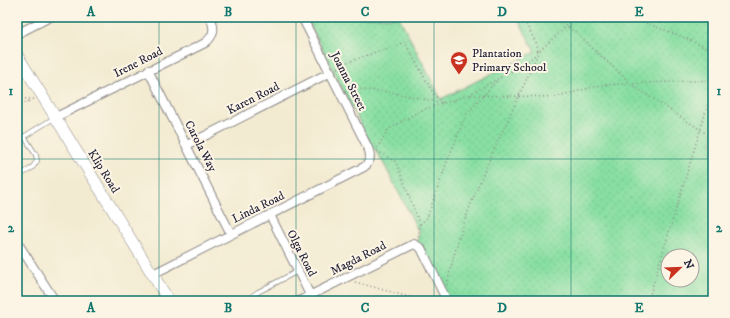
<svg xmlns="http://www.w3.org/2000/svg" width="730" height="318" font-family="'IM FELL DW Pica',serif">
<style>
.grass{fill:url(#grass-dots);stroke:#55806f;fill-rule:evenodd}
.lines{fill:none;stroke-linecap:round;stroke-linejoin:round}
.lane-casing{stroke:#8a8686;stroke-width:5.5}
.street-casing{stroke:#8a8686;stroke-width:10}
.secondary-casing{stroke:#8a8686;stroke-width:12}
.path{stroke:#8a8686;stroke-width:1.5;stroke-dasharray:1 3;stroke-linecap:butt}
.lane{stroke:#fff;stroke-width:4}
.street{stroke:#fff;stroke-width:8}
.secondary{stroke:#fff;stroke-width:11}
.grid{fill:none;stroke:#0f766e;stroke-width:1;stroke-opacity:0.55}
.labels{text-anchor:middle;stroke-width:4;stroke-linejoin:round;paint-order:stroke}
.poi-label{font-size:12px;fill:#22223b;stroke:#fcf5e5;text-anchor:start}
.street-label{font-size:12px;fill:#22223b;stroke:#fcf5e5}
.neatline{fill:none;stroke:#0f766e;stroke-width:1.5}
.grid-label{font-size:13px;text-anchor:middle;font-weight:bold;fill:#0f766e}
</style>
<defs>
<pattern id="grass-dots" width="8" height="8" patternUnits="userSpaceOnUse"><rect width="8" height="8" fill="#88dfa3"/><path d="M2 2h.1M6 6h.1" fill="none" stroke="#75bf8d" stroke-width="1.8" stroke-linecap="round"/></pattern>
</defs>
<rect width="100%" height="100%" fill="#fcf5e5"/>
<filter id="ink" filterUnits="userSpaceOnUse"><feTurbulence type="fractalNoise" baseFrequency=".025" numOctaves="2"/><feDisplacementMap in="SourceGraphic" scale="8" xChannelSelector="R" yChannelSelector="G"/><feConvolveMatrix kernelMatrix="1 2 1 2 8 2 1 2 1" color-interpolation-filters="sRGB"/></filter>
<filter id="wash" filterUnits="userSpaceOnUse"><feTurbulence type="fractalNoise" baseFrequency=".012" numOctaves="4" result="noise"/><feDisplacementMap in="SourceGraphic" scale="16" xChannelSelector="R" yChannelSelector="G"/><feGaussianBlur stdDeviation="0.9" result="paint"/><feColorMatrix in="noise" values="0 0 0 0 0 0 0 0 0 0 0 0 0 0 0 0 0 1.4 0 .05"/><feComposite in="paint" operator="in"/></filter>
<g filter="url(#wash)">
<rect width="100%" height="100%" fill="#f3ebd1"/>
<path class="grass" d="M306,17H399L441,99L535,52L517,17H713V301H450L417,243L419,232L384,164L367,137ZM668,256H692V280H668Z"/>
</g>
<g filter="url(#ink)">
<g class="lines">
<g class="lane-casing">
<path id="lane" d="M17,141L54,118
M17,177L32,168L37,161L36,155L24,136
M251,301L252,296L258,292L298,271"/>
</g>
<g class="street-casing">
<path id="street" d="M17,34L50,17
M148,70L231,234
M56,117L205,43C215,35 215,28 210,17
M187,145L331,72
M270,215L313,301
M17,242L55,301
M153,274L364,167C372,161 371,154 367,146L302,17
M299,301L414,244L421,248L447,301"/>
</g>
<g class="secondary-casing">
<path id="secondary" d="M17,55L169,301"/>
</g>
<path class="path" d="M551,17L577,33L632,85L713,138
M631,17L688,39L713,52
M337,68L345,63L405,42L434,95L443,103L390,92L346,88
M469,95L526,63L577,17
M17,99H34
M17,106L32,100
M377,148L388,130L419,111L469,95L554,97L602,85L713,80
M377,151L396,162L420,224L418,238
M420,224L427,218L447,162L466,115L498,79
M355,282L424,301
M447,285C464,200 505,131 538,53L537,44L522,17
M648,301L713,88
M712,301L713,300"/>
<use href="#lane" class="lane"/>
<use href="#street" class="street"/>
<use href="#secondary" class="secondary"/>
</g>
</g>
<path class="grid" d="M159,17V301M296,17V301M434,17V301M571,17V301M17,159H713"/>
<defs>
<g id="school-pin" transform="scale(0.9)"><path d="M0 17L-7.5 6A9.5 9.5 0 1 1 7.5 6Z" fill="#c8321e" stroke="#fcf5e5"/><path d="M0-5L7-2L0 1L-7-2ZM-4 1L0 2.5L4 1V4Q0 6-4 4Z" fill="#fff"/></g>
</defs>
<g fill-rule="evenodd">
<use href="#school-pin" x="459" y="60"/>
</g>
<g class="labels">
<g class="poi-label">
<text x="472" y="57">Plantation<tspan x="472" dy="14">Primary School</tspan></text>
</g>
<g class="street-label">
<text transform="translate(138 62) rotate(-27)" y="4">Irene Road</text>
<text transform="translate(349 81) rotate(63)" y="4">Joanna Street</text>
<text transform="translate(253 98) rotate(-27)" y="4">Karen Road</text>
<text transform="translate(201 146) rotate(63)" y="4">Carola Way</text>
<text transform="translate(104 171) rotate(58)" y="4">Klip Road</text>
<text transform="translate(258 207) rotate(-26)" y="4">Linda Road</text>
<text transform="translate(302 253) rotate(63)" y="4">Olga Road</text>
<text transform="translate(358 258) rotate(-27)" y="4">Magda Road</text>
</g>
</g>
<rect width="730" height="318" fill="none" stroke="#fcf5e5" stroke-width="44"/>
<g transform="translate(680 268) rotate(67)"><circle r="19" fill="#fcf5e5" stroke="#a5a1a1"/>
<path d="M0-3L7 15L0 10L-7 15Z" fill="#c8321e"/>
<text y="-6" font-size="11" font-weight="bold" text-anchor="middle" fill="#22223b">N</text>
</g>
<rect x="22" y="22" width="686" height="274" class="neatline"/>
<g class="grid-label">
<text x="91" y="16">A</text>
<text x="228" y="16">B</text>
<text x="365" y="16">C</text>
<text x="502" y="16">D</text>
<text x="639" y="16">E</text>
<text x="11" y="95">1</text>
<text x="719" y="95">1</text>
<text x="11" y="232">2</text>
<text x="719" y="232">2</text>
<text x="91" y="312">A</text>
<text x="228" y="312">B</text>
<text x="365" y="312">C</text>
<text x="502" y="312">D</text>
<text x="639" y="312">E</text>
</g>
</svg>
